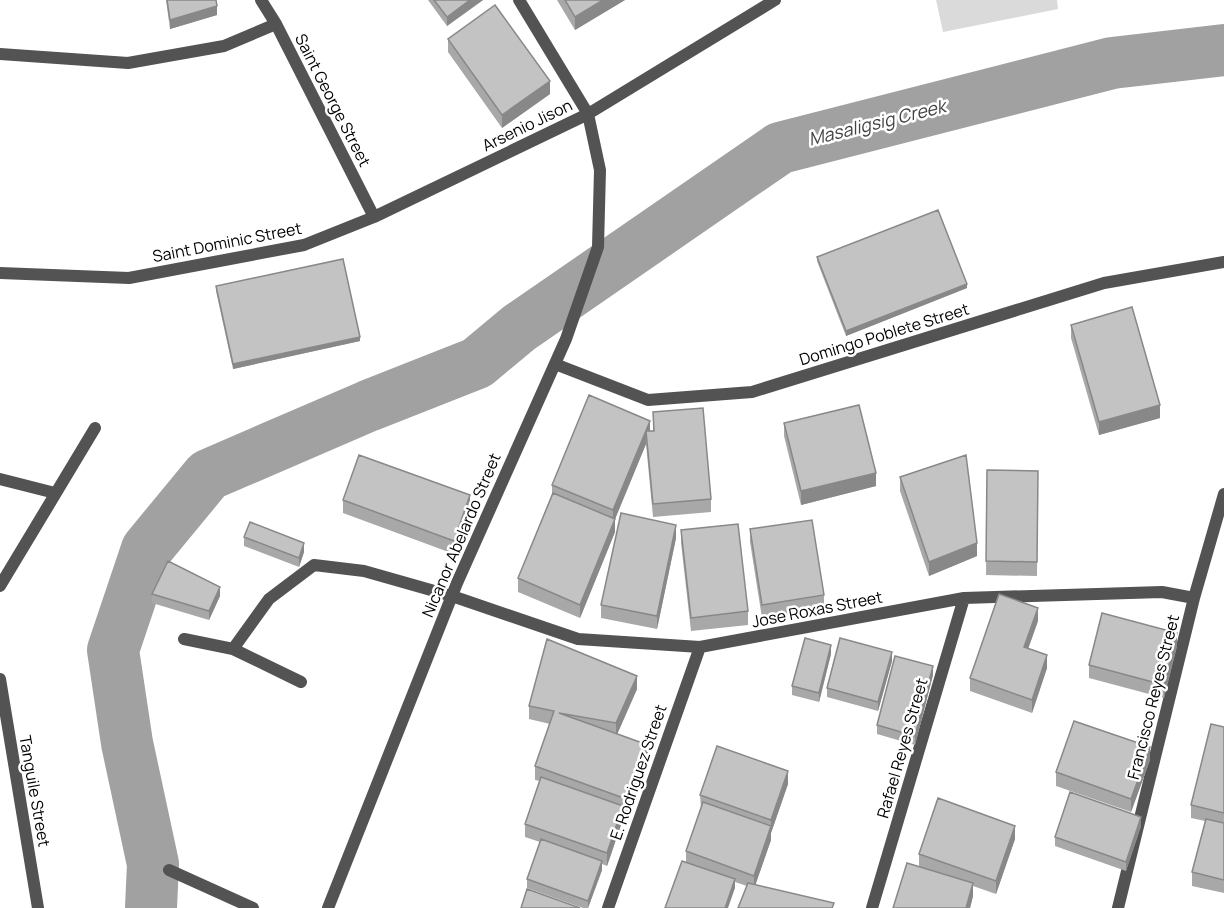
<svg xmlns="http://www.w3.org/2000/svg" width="1224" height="908" font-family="Manrope,sans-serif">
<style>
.green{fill:#dadada}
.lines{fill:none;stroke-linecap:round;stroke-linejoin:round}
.river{stroke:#a1a1a1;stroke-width:52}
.service{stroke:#535353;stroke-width:12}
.minor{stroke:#535353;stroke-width:12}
.wall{fill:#a8a8a8}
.shaded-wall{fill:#888}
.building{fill:#c3c3c3;stroke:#888;stroke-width:1.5}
.labels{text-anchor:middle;stroke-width:5;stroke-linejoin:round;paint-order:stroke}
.street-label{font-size:16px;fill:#000;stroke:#fff}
.water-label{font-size:18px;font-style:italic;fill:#424242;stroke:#fff}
</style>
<rect width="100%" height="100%" fill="#fff"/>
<path class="green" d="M936,0H1057L1058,9L943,32Z"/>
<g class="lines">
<path class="river" d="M151,908L153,864L127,743L113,650L147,549L208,475L368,406L477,363L519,328L780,148L1112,63L1224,50"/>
<path class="service" d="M169,870L253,908"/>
<path class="minor" d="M261,0L276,24L374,217
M0,54L128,63L224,46L276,24
M0,273L129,278L304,245L374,217L588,114L775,0
M555,364L648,400L752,392L1104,283L1224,262
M0,479L55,493
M0,586L95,428
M184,639L233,649L301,682
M233,649L269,599L314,565L364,571L452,596L578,639L700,647L964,598L1162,592L1194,598
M0,679L38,908
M328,908L457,583L566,339L598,247L600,170L588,114L519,0
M608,908L700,647
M872,908L964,598
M1118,908L1194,598L1224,494"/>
</g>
<path class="wall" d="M166,0H216L217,15L170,29Z
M428,0H483L447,26Z
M557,0H625L575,30Z
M448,39L550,94L502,128L448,52Z
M817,257L967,288L846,336L817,261Z
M216,286L360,341L233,369L216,291Z
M1071,325L1160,418L1099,435L1071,338Z
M653,412L711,499V512L653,517L646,444L615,519V532L580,618L518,592V578L552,494V485L650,431H653Z
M784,423L876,486L801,505L784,436Z
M987,470L1038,471L1037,576L986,575Z
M900,477L977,556L929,576L900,491Z
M343,500L470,508L454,554L343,513Z
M750,529L824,595V609L762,618L750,542Z
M681,530L748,611V625L691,631L681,543Z
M244,537L304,552L299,567L244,546Z
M676,538L657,629L601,618V605Z
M152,594L220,596L209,620L152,603Z
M1038,621L1028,649L1047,668L1032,713L970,691V678Z
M1177,646L1164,698L1089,678V665Z
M831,654L819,702L792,695V686Z
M892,661L878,711L827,697V688Z
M933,675L915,745L877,734V725Z
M637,689L617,734L648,758L629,813L623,811V819L607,866L602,864V870L588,908H583L527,888V879L540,842L525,837V824L540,781L535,780V766L550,724L529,719V706Z
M1224,727V893L1192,886V872L1205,821L1191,818V805Z
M1150,760L1131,812L1056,786V772Z
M788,784L771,833V840L755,885L834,908L747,886L735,882V888L686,862V851L701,808L700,795Z
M1141,826L1126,871L1055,846V837Z
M1015,839L996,894L973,886V896L970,908H893L919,867V854Z"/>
<path class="shaded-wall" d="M470,0H483L447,26V17Z
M603,0H625L575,30V17Z
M217,6V15L170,29V20Z
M550,81V94L502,128V115Z
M967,284V288L846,336V331Z
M360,337V341L233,369V364Z
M1160,405V418L1099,435V422Z
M650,421V434L646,431V444L613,524V510Z
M876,473V486L801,505V491Z
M470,495V508L454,554V541Z
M615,519V532L580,618V605Z
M676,525V538L657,629V616Z
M304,543V552L299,567V558Z
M977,543V556L929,576V562Z
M220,587V596L209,620V611Z
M1038,608V621L1024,660V647Z
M1177,633V646L1164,698V685Z
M831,645V654L819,702V693Z
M892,652V661L878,711V702Z
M1047,655V668L1032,713V700Z
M933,666V675L915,745V736Z
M637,676V689L616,737V723Z
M648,745V758L629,813V800Z
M1150,747V760L1131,812V799Z
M788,771V784L771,833V820Z
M623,806V819L607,866V853Z
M1141,817V826L1126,871V862Z
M771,826V840L754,889V876Z
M1015,826V839L996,894V881Z
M602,861V870L588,908V901Z
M735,879V888L728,908H725Z
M973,883V896L970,908H966Z"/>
<path class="building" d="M167,0H216L217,6L170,20Z
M434,0H470L447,17Z
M565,0H603L575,17Z
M495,5L550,81L502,115L448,39Z
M938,210L967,284L846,331L817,257Z
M343,259L360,337L233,364L216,286Z
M1132,307L1160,405L1099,422L1071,325Z
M589,395L650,421L613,510L552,485Z
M859,405L876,473L801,491L784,423Z
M703,408L711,499L653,504L646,431H654L653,412Z
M359,455L470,495L454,541L343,500Z
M966,455L977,543L929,562L900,477Z
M987,470L1038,471L1037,562L986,561Z
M553,493L615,519L580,605L518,578Z
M621,513L676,525L657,616L601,605Z
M812,520L824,595L762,605L750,529Z
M250,522L304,543L299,558L244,537Z
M738,524L748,611L691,618L681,530Z
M168,561L220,587L209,611L152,594Z
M999,594L1038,608L1024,647L1047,655L1032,700L970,678Z
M1102,613L1177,633L1164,685L1089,665Z
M805,638L831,645L819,693L792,686Z
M840,638L892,652L878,702L827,688Z
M547,639L637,676L616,723L559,713L648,745L629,800L535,766L554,711L529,706Z
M895,656L933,666L915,736L877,725Z
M1074,721L1150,747L1131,799L1056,772Z
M1211,724L1224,727V813L1191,805Z
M717,746L788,771L771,820L700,795Z
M541,777L623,806L607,853L525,824Z
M1070,792L1141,817L1126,862L1055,837Z
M938,798L1015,826L996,881L919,854Z
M703,802L771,826L754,876L686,851Z
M1206,819L1224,823V880L1192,872Z
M541,839L602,861L588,901L527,879Z
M682,861L735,879L725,908H665Z
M907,863L973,883L966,908H893Z
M748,883L834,903L832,908H738Z
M527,889L580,908H521Z"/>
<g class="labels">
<g class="street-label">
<text transform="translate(333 100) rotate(63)" y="6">Saint George Street</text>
<text transform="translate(527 125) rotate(-26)" y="6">Arsenio Jison</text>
<text transform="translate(227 242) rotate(-11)" y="6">Saint Dominic Street</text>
<text transform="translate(884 334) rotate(-17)" y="6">Domingo Poblete Street</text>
<text transform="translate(461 535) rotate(-67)" y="6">Nicanor Abelardo Street</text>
<text transform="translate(817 609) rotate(-11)" y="6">Jose Roxas Street</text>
<text transform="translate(1153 697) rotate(-76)" y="6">Francisco Reyes Street</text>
<text transform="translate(902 748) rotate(-74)" y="6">Rafael Reyes Street</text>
<text transform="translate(638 772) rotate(-71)" y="6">E. Rodriguez Street</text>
<text transform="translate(35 791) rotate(80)" y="6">Tanguile Street</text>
</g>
<g class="water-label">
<text transform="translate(877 123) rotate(-14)" y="6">Masaligsig Creek</text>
</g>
</g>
</svg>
